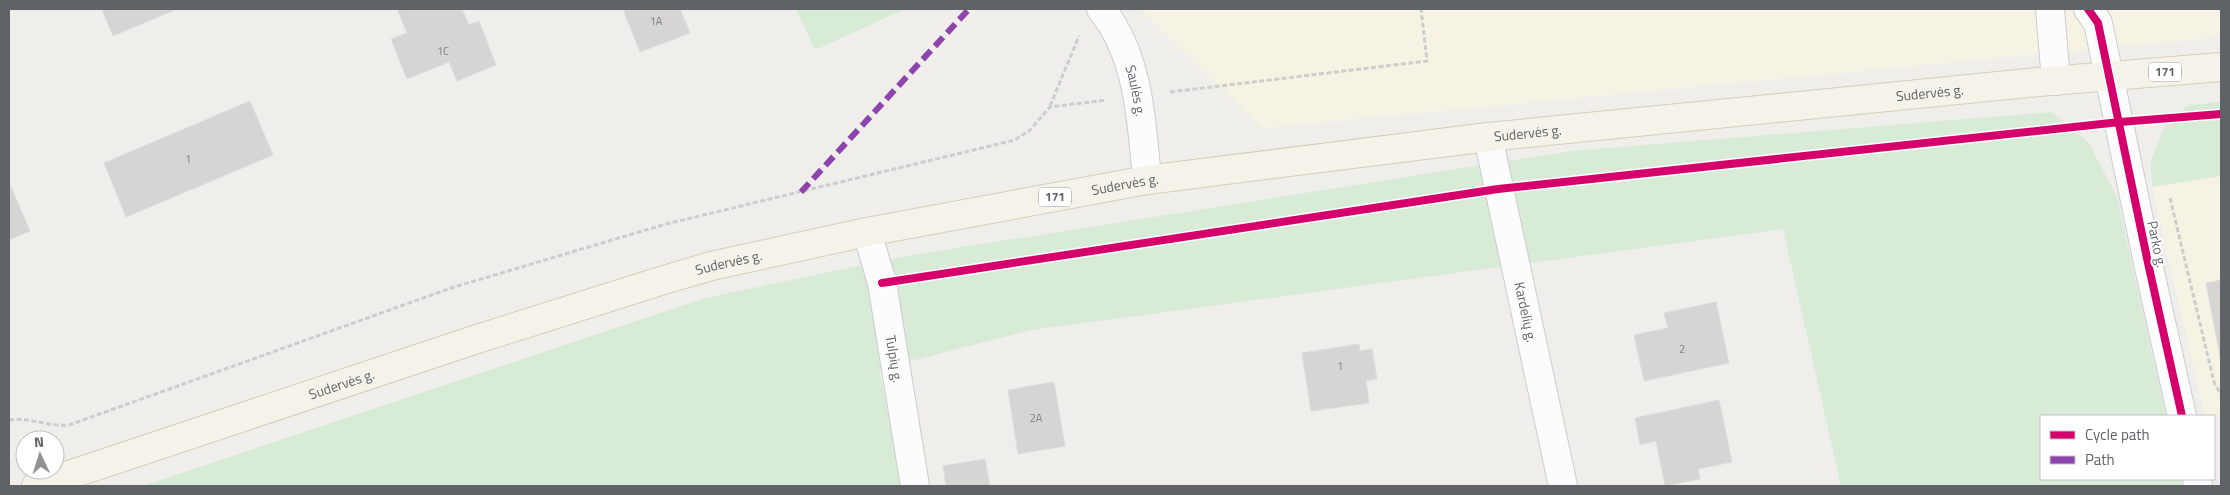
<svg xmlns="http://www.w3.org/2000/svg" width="2230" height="495" font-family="'Titillium Web',sans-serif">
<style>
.commercial{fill:#f7f3e4}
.green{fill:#d8ebd6}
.building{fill:#d6d5d3;stroke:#deddd9}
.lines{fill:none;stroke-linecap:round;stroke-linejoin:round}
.minor-casing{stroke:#cbcccc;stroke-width:30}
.major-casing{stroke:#d7ceb8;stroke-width:30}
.path{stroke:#cacfcc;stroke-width:3;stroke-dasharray:5 2.5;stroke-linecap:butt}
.minor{stroke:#fdfcfc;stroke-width:28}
.major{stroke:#f4f2e9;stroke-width:28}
.quiet{stroke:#8e44ad;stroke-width:6;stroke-dasharray:12 6;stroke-linecap:butt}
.cycleway-casing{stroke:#fff;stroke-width:11}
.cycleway{stroke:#d6006c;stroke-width:8}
.labels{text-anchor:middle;stroke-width:4;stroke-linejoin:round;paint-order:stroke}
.number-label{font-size:11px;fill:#7e8184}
.shield{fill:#fff;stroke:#8f9295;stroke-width:1}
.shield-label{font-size:12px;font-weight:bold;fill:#5f6368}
.street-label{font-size:14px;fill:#5f6368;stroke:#fff}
</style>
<rect width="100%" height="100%" fill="#efeeea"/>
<path class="commercial" d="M1140,9H2221V37L1262,128Z
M2221,176V413L2205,416L2152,187Z"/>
<path class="green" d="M796,9H903V10L815,50Z
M2221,102V176L2152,187L2151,160L2165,125L2188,105Z
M2052,112L2089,143L2117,197L2166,416H2041V479H2180L2182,486H1841L1783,229L1032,330L879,369L902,486H143L705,298L906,256L1571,151Z"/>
<path class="building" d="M102,9H177L113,36Z
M397,9H462L469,25L479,21L496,65L457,81L449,62L407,79L391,39L407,33Z
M623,9H680L690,33L640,52Z
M250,101L273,155L126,217L104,163Z
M9,182L30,231L9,240Z
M2221,280V361L2206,283Z
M1716,302L1729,363L1644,381L1634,335L1668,328L1664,313Z
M1359,344L1360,351L1372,349L1377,379L1366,381L1369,403L1311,411L1302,353Z
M1054,382L1065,446L1018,454L1008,390Z
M1719,400L1732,462L1698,469L1700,479L1665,486L1656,441L1640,445L1635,418Z
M985,459L990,486H946L943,466Z"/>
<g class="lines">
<g class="minor-casing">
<g id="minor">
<path id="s1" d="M1101,9C1139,55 1142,123 1147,180"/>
<path d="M2050,9L2056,81"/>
<path d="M2088,9L2098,23L2148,263L2182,416"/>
<path id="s2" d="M1488,137L1563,486"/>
<path id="s3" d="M867,232L882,283L915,486"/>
<path d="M2197,479L2198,486"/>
</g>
</g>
<g class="major-casing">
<g id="major">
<path id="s4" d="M36,486L474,340L667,279L711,266L867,232L1147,180L1488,137L2038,82L2221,67"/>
</g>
</g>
<path class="path" d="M1170,92L1427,61L1421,9
M1050,106L1079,36
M2170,198L2214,382L2221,395
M9,420C30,417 48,427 69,425L451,288L666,224L1015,140L1030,130L1050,107L1107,100"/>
<use href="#minor" class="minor"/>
<use href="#major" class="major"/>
<path class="quiet" d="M801,192L969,9"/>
<g class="cycleway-casing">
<path id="cycleway" d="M2088,9L2098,23L2148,263L2182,416
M882,283L1498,189L2120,122L2221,114"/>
</g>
<use href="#cycleway" class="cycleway"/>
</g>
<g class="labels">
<g class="number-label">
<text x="656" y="25">1A</text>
<text x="443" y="55">1C</text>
<text x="188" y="163">1</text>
<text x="1682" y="353">2</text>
<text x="1340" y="370">1</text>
<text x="1036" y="422">2A</text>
</g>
<g class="shield">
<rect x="2149" y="62.5" width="32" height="19" rx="4"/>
<rect x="1039" y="187.5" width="32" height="19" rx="4"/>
</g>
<g class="shield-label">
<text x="2165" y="76">171</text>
<text x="1055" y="201">171</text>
</g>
<g class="street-label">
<text dy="5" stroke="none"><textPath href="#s1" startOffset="90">Saulės g.</textPath></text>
<text dy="5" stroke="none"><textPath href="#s4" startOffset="1942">Sudervės g.</textPath></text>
<text dy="5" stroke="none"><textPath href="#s4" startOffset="1538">Sudervės g.</textPath></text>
<text dy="5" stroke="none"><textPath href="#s4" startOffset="1132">Sudervės g.</textPath></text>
<text transform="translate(2157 244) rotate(78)" y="5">Parko g.</text>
<text dy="5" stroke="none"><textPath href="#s4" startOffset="728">Sudervės g.</textPath></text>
<text dy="5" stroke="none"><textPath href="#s2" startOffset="179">Kardelių g.</textPath></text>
<text dy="5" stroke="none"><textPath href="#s3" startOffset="130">Tulpių g.</textPath></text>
<text dy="5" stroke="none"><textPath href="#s4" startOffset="322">Sudervės g.</textPath></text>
</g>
</g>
<rect width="2230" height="495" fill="none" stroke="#5f6368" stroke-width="20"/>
<rect x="2040" y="415" width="175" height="65" fill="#ffffff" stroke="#bfc1c3"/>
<rect x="2050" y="431" width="25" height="8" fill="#d6006c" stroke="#bfc1c3"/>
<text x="2085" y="440" font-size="15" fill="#5f6368">Cycle path</text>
<rect x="2050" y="456" width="25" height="8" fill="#8e44ad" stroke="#bfc1c3"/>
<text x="2085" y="465" font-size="15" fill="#5f6368">Path</text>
<g transform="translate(40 455) rotate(356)"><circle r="24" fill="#ffffff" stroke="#bfc1c3"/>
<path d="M0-4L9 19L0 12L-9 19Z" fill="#919496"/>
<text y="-8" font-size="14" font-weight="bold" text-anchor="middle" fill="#5f6368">N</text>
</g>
</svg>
